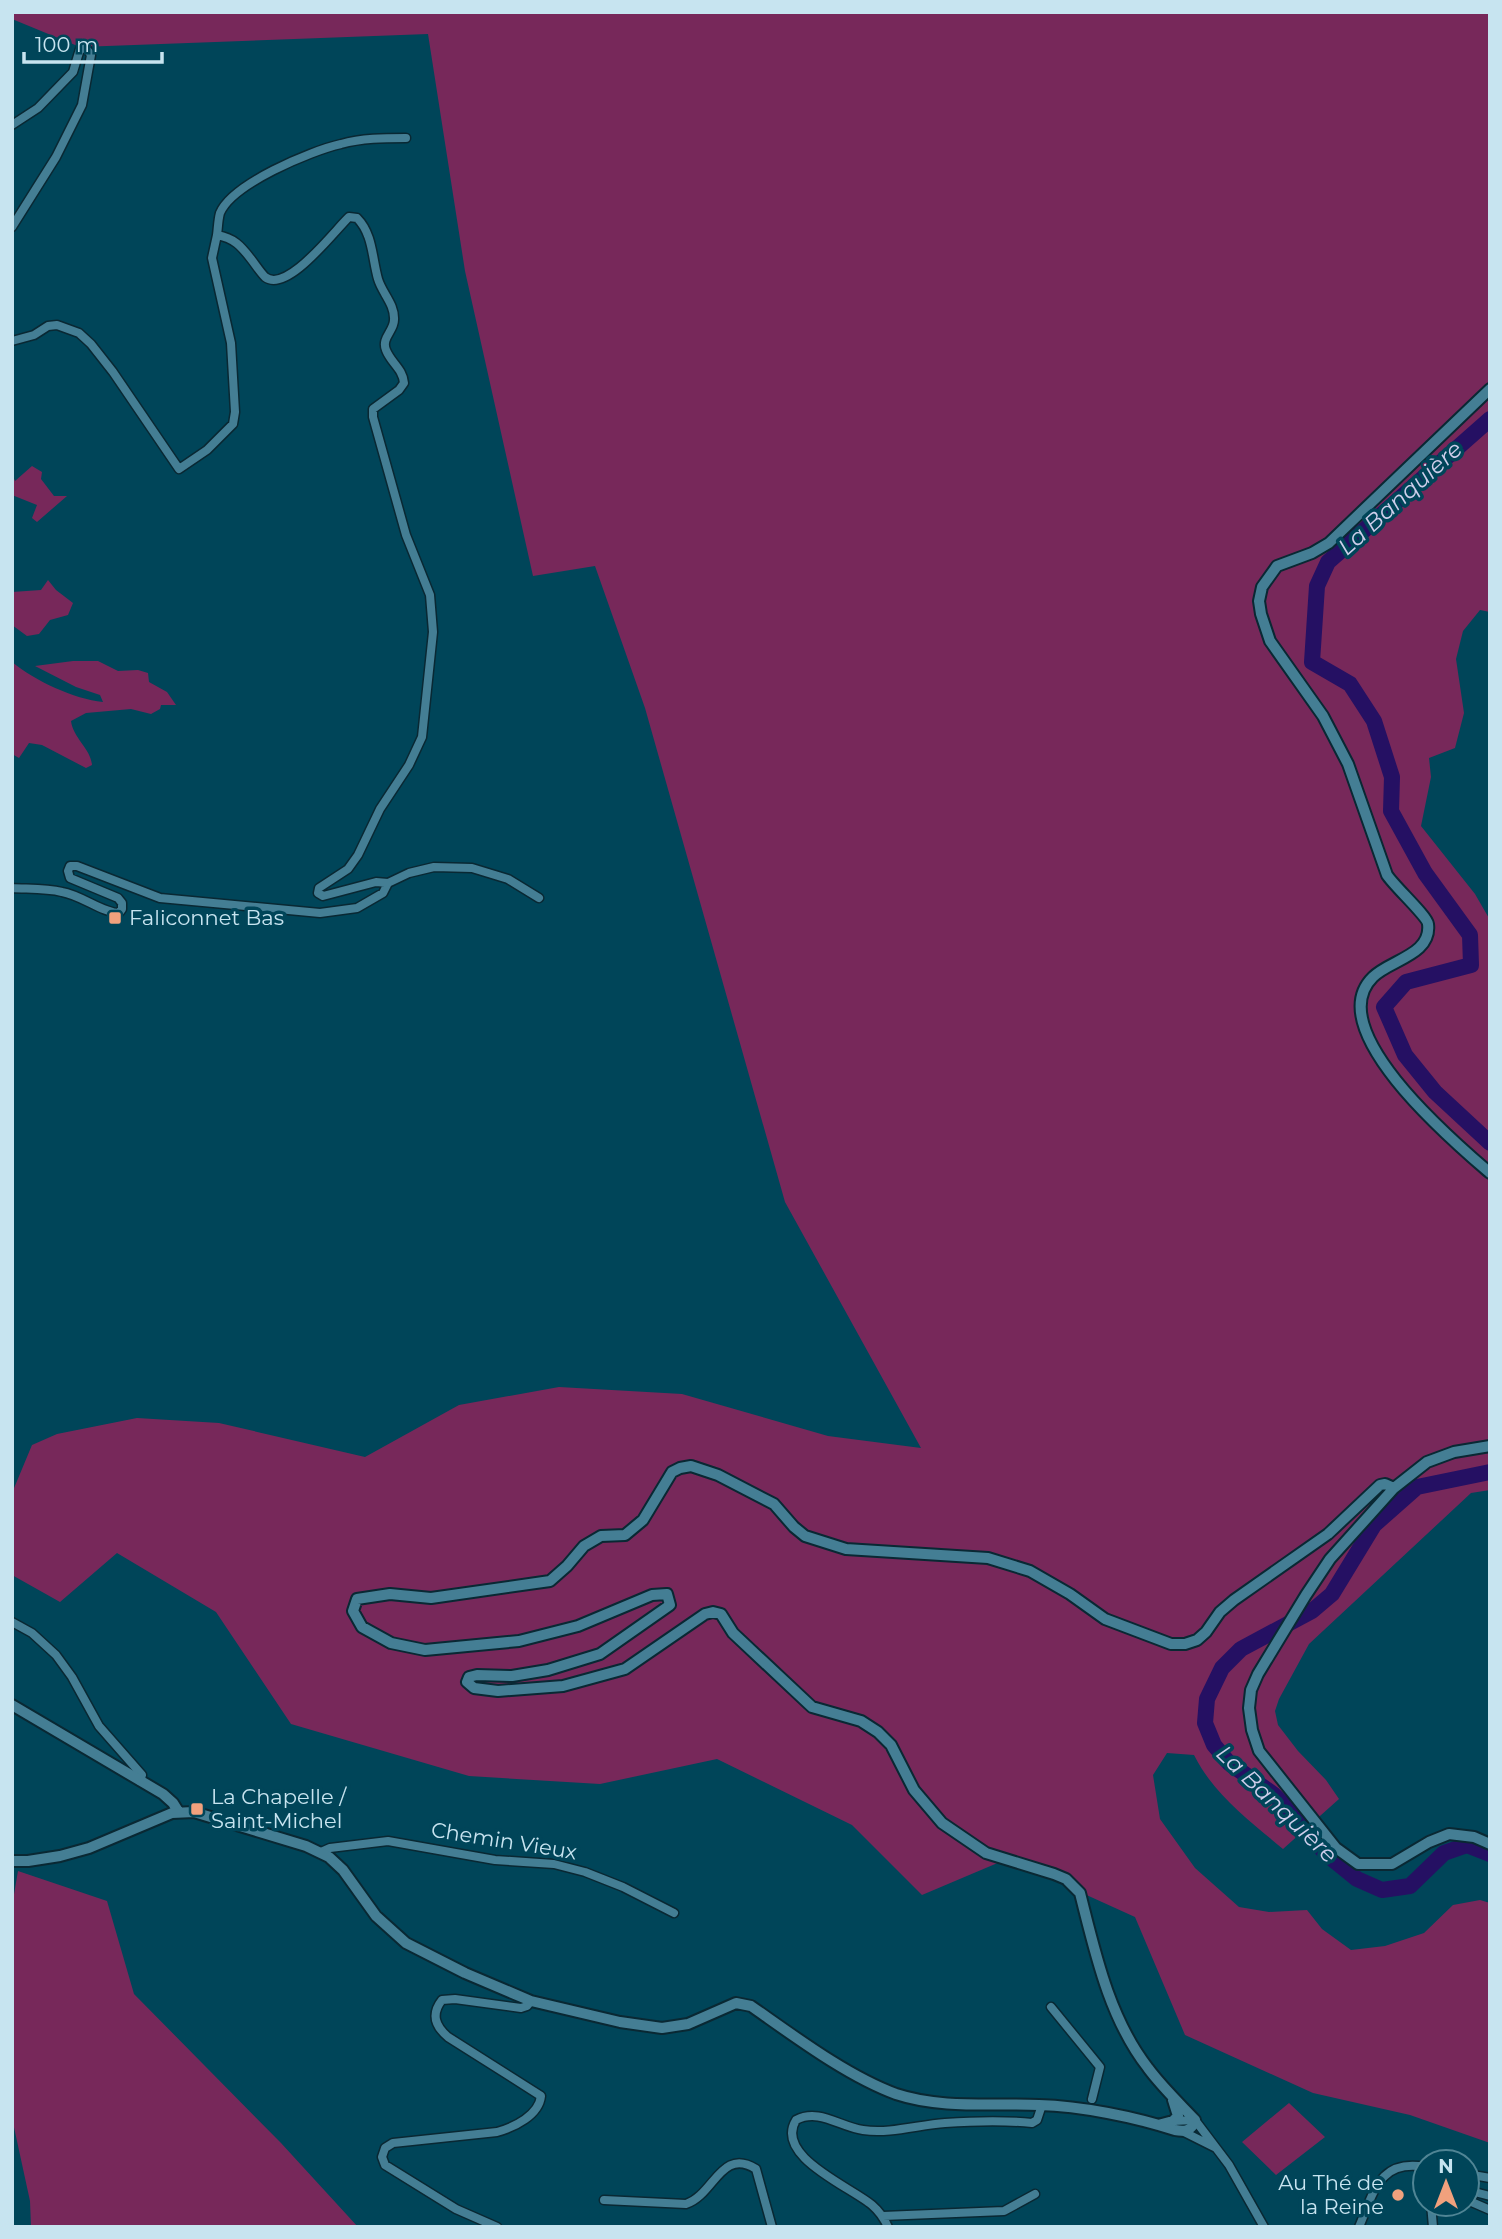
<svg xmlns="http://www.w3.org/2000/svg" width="1502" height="2239" font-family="Montserrat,sans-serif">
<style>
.green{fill:#77285a}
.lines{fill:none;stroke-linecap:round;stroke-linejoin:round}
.river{stroke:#251063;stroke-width:16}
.minor-casing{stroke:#092833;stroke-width:11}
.tertiary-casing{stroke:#092833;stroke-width:14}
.minor{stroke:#447e94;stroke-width:8}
.tertiary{stroke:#447e94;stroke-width:10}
.poi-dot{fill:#f1a17d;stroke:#004559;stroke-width:2.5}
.labels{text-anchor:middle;stroke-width:7;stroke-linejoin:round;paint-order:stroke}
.poi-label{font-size:21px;fill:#c7e4f0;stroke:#004559;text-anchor:start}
.street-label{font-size:21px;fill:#c7e4f0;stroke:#004559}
.water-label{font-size:23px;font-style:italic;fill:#ceceeb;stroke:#004559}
</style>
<rect width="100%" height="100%" fill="#004559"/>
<path class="green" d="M12,12H1490V612L1480,610L1463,631L1456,659L1464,713L1455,748L1429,758L1431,777L1421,826L1475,894L1490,920V1490L1471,1493L1309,1644L1279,1699L1275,1711L1278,1725L1298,1751L1326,1780L1339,1799L1283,1849C1250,1821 1214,1795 1194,1755L1167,1753L1153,1775L1160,1819L1195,1868L1239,1907L1269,1912L1307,1910L1322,1929L1351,1950L1385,1946L1424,1933L1453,1905L1480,1900L1490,1903V2143L1410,2115L1313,2093L1185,2035L1135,1917L1007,1859L922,1895L852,1825L717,1759L600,1784L469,1776L291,1724L216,1612L117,1553L60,1602L12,1575V1493L32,1445L57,1434L137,1418L219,1423L365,1457L459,1405L559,1387L682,1394L828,1436L921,1448L785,1202L645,708L595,566L533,576L465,271L428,34L80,47L12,19Z
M32,466L42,472L41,479L54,496H67L37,522L32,518L37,505L12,495V474L15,481Z
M48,580L56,590L73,603L68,615L50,620L39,634L27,636L12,625V592L41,590Z
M73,661H98L118,671L138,670L148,673L149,682L167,692L176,705H161L160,709L151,714L131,709L86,713L71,721C73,738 91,749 92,765L86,768L42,745L29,743L19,758L12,754V662C35,681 74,699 103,702L100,695L76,687L35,666Z
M18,1871L107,1901L134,1994L281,2143L358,2227H31L30,2201L12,2118V1906Z
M1289,2103L1325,2137L1276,2175L1242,2142Z"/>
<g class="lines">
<path class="river" d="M1490,419L1328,562L1317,586L1312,662L1350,684L1374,721L1392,777L1391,811L1425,873L1470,935L1471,965L1406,982L1384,1007L1405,1055L1435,1092L1490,1143
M1490,1472L1417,1487L1374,1525L1332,1594L1312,1611L1241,1649L1222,1668L1207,1699L1205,1723L1214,1745L1229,1763L1273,1794L1292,1813L1325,1853L1357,1879L1382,1890L1410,1886L1444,1853L1467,1845L1490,1854"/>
<g class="minor-casing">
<path id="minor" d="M12,125L38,108L73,72L80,49L86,48L91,55L82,105L56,157L12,227
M217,235C218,228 218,220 220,213C232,184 310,151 341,144C362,138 384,138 406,138
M12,341L34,335L48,326L57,325L79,333L91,344L113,372L179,469L207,450L233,424L235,412L231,343L212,258L217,235C234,238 241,246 251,259C255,264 260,272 265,277C287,294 334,231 349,217L357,218C373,234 372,258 378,279C382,293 395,304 394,320C394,331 381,338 386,350C391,363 403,369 404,383L399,390L373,409V417L406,535L430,595L433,632L422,737L409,765L380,809L358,855L348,869L319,888L318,893L323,896L376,882L388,883
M12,888C28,889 46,888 62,892C81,895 103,913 119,913L122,909V903L118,898L70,878L68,871L70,866H77L160,898L320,913L357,908L383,893L388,883L409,873L434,867L472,868L508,879L539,898
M12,1622L32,1633L56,1655L72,1677L99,1726L142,1775L140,1781
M321,1852L330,1848L388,1841L495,1860L554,1864L585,1872L623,1887L674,1913
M1051,2007L1100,2067L1092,2099
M1173,2121L1195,2120L1229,2165L1264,2227
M1182,2131L1214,2147
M1467,2174L1490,2178
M1467,2190L1490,2196
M604,2200L686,2204C714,2195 721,2147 756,2169L772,2227
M1467,2200L1490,2210
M1431,2204L1433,2227
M883,2216L1004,2211L1035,2194
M497,2227L456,2209L385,2165L382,2157L385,2148L393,2143L497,2132C515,2127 539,2115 541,2096L448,2037C435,2026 431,2014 442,2000L455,1999L521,2008L527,2006L531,2001
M888,2227C884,2218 879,2211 872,2205C849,2186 774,2156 796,2120C819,2108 840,2127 863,2130C890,2134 918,2125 945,2123C973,2121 1003,2120 1032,2123L1037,2120L1042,2105
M1359,2227C1374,2192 1379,2159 1425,2167"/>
</g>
<g class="tertiary-casing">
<path id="tertiary" d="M1490,389L1329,543L1312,553L1277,566L1262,587L1259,601L1261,614L1270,641L1323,716L1348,764L1387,875C1395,887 1427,916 1428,924C1432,955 1390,960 1373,977C1320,1029 1454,1142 1490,1173
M1490,1446L1454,1452L1427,1462L1394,1488L1330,1559L1306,1595L1258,1674L1251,1690L1249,1708L1252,1730L1259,1751L1336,1848L1358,1864H1392L1429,1842L1449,1834L1474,1837L1490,1844
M12,1705L163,1794L173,1803L178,1811
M12,1861H28L60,1856L89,1848L172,1813L194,1812L306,1846L329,1857L343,1870L376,1916L406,1943L465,1973L531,2001L620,2022L662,2028L688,2024L736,2003L751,2006C794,2036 847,2076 896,2094C941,2109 993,2103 1039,2105C1081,2106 1135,2117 1175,2130C1185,2132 1192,2131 1195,2120C1179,2103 1162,2087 1148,2068C1109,2018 1095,1952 1080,1893L1066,1879L1054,1874L986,1853L942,1823L914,1790L891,1745L878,1732L861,1721L812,1707L733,1633L721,1614L713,1612L705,1614L625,1669L563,1686L498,1691L474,1688L467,1682L469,1677L477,1675L512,1676L548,1670L600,1654L670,1605L667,1594L652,1595L578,1626L519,1641L425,1650L391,1643L362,1627L353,1611L357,1599L390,1594L431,1598L550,1581L567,1566L584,1546L601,1536L625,1535L643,1520L672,1472L680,1468L691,1466L718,1475L774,1504L794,1527L805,1536L846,1549L988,1558L1030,1571L1070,1594L1105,1619L1171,1644H1185L1197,1640L1206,1632L1220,1612L1234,1600L1328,1534L1380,1485L1385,1484L1394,1488
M1158,2125L1173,2121L1178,2116L1173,2100"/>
</g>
<use href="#minor" class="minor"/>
<use href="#tertiary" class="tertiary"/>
</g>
<g class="poi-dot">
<rect x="108" y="911" width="14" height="14" rx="3.5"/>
<rect x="190" y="1802" width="14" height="14" rx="3.5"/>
<circle cx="1398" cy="2195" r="7"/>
</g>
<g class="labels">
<g class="poi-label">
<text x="129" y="925">Faliconnet Bas</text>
<text x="211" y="1804">La Chapelle /<tspan x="211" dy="24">Saint-Michel</tspan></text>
<text x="1384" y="2190" text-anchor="end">Au Thé de<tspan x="1384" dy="24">la Reine</tspan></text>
</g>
<g class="street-label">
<text transform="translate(504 1841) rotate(9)" y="7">Chemin Vieux</text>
</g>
<g class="water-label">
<text transform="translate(1400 498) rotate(-42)" y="8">La Banquière</text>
<text transform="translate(1277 1804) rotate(44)" y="8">La Banquière</text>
</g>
</g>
<rect width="1502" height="2239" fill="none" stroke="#c7e4f0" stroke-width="28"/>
<g transform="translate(1446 2183)"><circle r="33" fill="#004559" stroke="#508595" stroke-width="2"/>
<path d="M0-5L12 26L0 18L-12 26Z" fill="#f1a17d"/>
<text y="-10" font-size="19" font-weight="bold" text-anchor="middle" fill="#c7e4f0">N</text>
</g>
<path d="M24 52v10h138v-10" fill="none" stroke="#c7e4f0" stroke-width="3.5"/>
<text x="35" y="52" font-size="21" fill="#c7e4f0" stroke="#004559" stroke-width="5" paint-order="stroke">100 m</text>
</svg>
